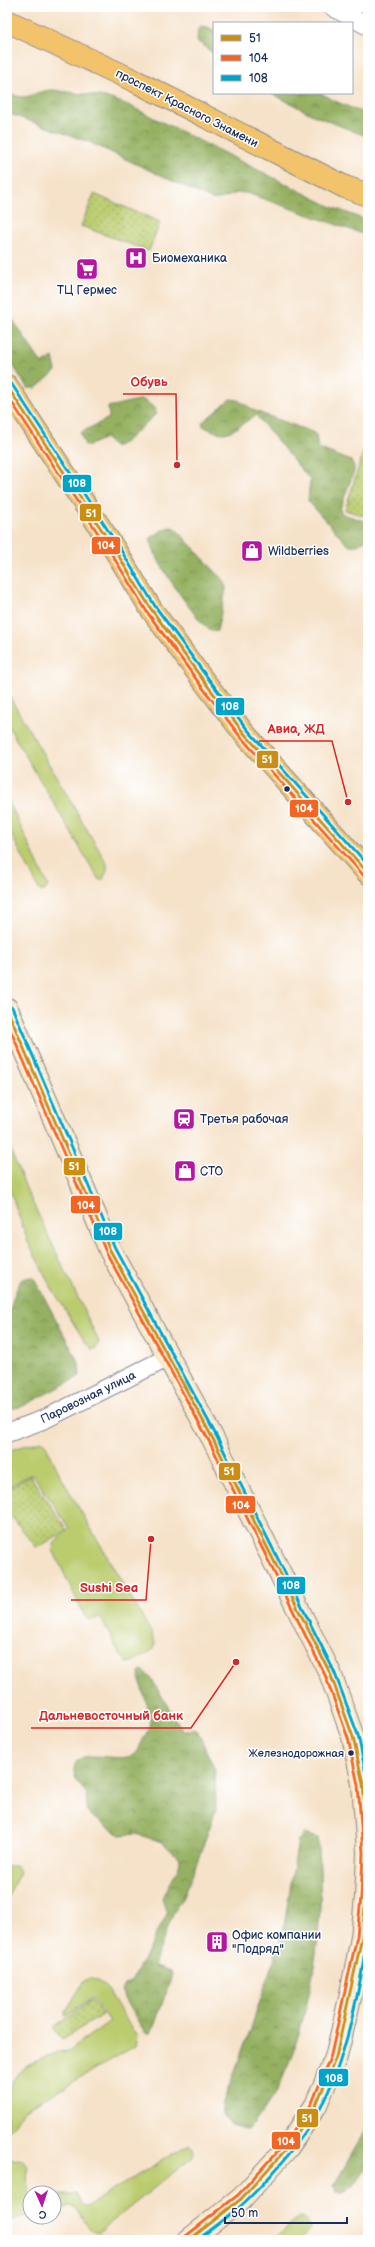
<svg xmlns="http://www.w3.org/2000/svg" width="375" height="2247" font-family="'Balsamiq Sans',sans-serif">
<style>
.green{fill:#bbcc6e;stroke:#6b7e66}
.forest{fill:url(#forest-crowns);stroke:#587060}
.park{fill:url(#park-dots);stroke:#6b7e66}
.lines{fill:none;stroke-linecap:round;stroke-linejoin:round}
.street-casing{stroke:#888894;stroke-width:20}
.secondary-casing{stroke:#888894;stroke-width:24}
.primary-casing{stroke:#888894;stroke-width:24}
.street{stroke:#fff;stroke-width:18}
.secondary{stroke:#fae7c3;stroke-width:22}
.primary{stroke:#f2c36a;stroke-width:22}
.bus-1-casing{stroke:#fff;stroke-width:6}
.bus-2-casing{stroke:#fff;stroke-width:6}
.bus-3-casing{stroke:#fff;stroke-width:6}
.bus-1{stroke:#cb8e13;stroke-width:3}
.bus-2{stroke:#f26522;stroke-width:3}
.bus-3{stroke:#01a3c8;stroke-width:3}
.bus-dot{fill:#1b2f5e;stroke:#fff;stroke-width:1.5}
.labels{text-anchor:middle;stroke-width:3;stroke-linejoin:round;paint-order:stroke}
.bus-label{font-size:11px;fill:#1b2f5e;stroke:#fff;text-anchor:end}
.street-label{font-size:12px;fill:#1b2f5e;stroke:#fff}
.poi-label{font-size:12px;fill:#1b2f5e;stroke:#fff;text-anchor:start}
.leader{fill:none;stroke:#d62828;stroke-width:1.5}
.callout-dot{fill:#d62828;stroke:#fff;stroke-width:1.5}
.callout-label{font-size:13px;text-anchor:middle;font-weight:bold;fill:#d62828;stroke:#fff;stroke-width:3;stroke-linejoin:round;paint-order:stroke}
.line-badge{stroke:#fff;stroke-width:1.5}
.badge-label{font-size:11px;text-anchor:middle;font-weight:bold;fill:#fff}
</style>
<defs>
<pattern id="forest-crowns" width="20" height="18" patternUnits="userSpaceOnUse"><rect width="20" height="18" fill="#94b061"/><path d="M2 6a3 3 0 1 1 6 0M12 15a3 3 0 1 1 6 0" fill="none" stroke="#789053"/></pattern>
<pattern id="park-dots" width="8" height="8" patternUnits="userSpaceOnUse"><rect width="8" height="8" fill="#bbcc6e"/><path d="M2 2h.1M6 6h.1" fill="none" stroke="#97a65e" stroke-width="1.8" stroke-linecap="round"/></pattern>
</defs>
<rect width="100%" height="100%" fill="#fff"/>
<filter id="ink" filterUnits="userSpaceOnUse"><feTurbulence type="fractalNoise" baseFrequency=".025" numOctaves="2"/><feDisplacementMap in="SourceGraphic" scale="8" xChannelSelector="R" yChannelSelector="G"/><feConvolveMatrix kernelMatrix="1 2 1 2 8 2 1 2 1" color-interpolation-filters="sRGB"/></filter>
<filter id="wash" filterUnits="userSpaceOnUse"><feTurbulence type="fractalNoise" baseFrequency=".012" numOctaves="4" result="noise"/><feDisplacementMap in="SourceGraphic" scale="16" xChannelSelector="R" yChannelSelector="G"/><feGaussianBlur stdDeviation="0.9" result="paint"/><feColorMatrix in="noise" values="0 0 0 0 0 0 0 0 0 0 0 0 0 0 0 0 0 1.4 0 .05"/><feComposite in="paint" operator="in"/></filter>
<g filter="url(#wash)">
<rect width="100%" height="100%" fill="#f6e2c9"/>
<path class="green" d="M7,692L107,864V871L103,879L99,880L7,724Z
M7,797L48,886L45,891H40L7,826Z
M7,1142L28,1193L99,1342L96,1348L92,1349L85,1342L50,1285L28,1242L7,1182Z
M41,1441L45,1443L61,1477L151,1632L155,1643L154,1649L133,1662H127L121,1656L100,1617L91,1620L85,1617L53,1550L54,1544L69,1528L34,1476L29,1475L7,1488V1451Z
M7,1866H17L20,1872L7,1898Z
M89,1978L100,1982L106,1987L137,2037L135,2046L23,2111L13,2126L7,2130V2099L13,2080L27,2065L58,2052L68,2051L110,2021L92,1998L65,2016L66,2011L84,1981Z
M189,2144L195,2150L194,2156L99,2232C87,2232 83,2217 77,2209L71,2207L54,2209V2194H76L82,2205L87,2206Z
M22,2159L28,2167L30,2215L7,2221V2160Z
M300,2217L304,2218L310,2226V2229L299,2240H273Z"/>
<path class="forest" d="M201,26L207,27L214,30V54L197,41L198,29Z
M53,90L105,97L126,104L332,207L368,221V236L247,193C230,191 227,201 211,199L89,142L7,113V92C30,104 31,90 53,90Z
M271,93H321L337,102L368,115V137L313,115Z
M7,311L42,364L53,357L56,371L36,388H27L7,355Z
M142,399L156,409L155,415L125,442L115,447L105,438L88,446L85,445L80,433L109,418L108,407Z
M230,399L238,400L255,411L312,432L316,435L318,448L351,461L354,466V471L340,509L342,514L368,522V538L358,545H348L308,501L310,480L256,415C233,429 229,441 203,426L202,423Z
M170,527L175,528L225,582L226,589L217,631C213,632 209,630 206,627C194,616 148,553 151,538L164,529Z
M29,1277L34,1278L79,1363L80,1376L23,1406L7,1410C7,1368 0,1318 21,1280Z
M143,1670L151,1678L183,1732L194,1728L197,1730L215,1770L216,1810L186,1892L174,1911L154,1965L155,1967L171,1972L172,1976L153,2029L149,2034L144,2032L121,1991L124,1985L132,1981L167,1914L162,1898L176,1873L180,1862L178,1857L162,1842L136,1834L120,1835L91,1816L86,1809L87,1794C80,1785 71,1777 75,1765C81,1745 124,1767 137,1752C140,1749 140,1744 142,1741C144,1736 148,1732 150,1727C154,1713 139,1690 139,1673Z
M304,1834L318,1838C326,1915 314,2004 284,2075C277,2093 264,2109 254,2124L248,2130C233,2129 221,2121 222,2105L251,2028L283,1932L298,1840Z
M368,2126V2165L353,2187L341,2193L336,2192L334,2185Z"/>
<path class="park" d="M94,194L160,222L149,251L81,226Z
M363,453L368,455V517L345,510Z
M30,1476L67,1530L37,1548L7,1511V1490Z
M91,2000L103,2015L62,2039L53,2028Z"/>
</g>
<g filter="url(#ink)">
<g class="lines">
<g class="street-casing">
<path id="street" d="M333,7L368,26
M7,1433L45,1419L167,1358"/>
</g>
<g class="secondary-casing">
<path id="secondary" d="M7,1009L110,1250L213,1439L330,1673L353,1737L363,1784L368,1853L366,1897L362,1937L350,1998L336,2057L316,2105L288,2147L241,2199L189,2240"/>
</g>
<g class="primary-casing">
<path id="primary" d="M7,21L137,82L345,187L368,195
M7,386L115,550L151,609L200,676L243,732L368,873"/>
</g>
<use href="#street" class="street"/>
<use href="#secondary" class="secondary"/>
<use href="#primary" class="primary"/>
<g class="bus-1-casing">
<path id="bus-1" d="M7,386L115,550L151,609L200,676L243,732L368,873
M7,1009L110,1250L213,1439L330,1673L353,1737L363,1784L368,1853L366,1897L362,1937L336,2057L316,2105L288,2147L241,2199L189,2240"/>
</g>
<g class="bus-2-casing">
<path id="bus-2" d="M7,395L111,553L147,612L196,679L239,735L364,876
M7,1022L106,1252L209,1441L325,1675L348,1738L358,1785L363,1853L361,1897L357,1936L331,2055L312,2103L284,2144L238,2195L186,2236"/>
</g>
<g class="bus-3-casing">
<path id="bus-3" d="M11,383L119,547L155,606L204,673L247,729L368,865
M12,1007L115,1248L217,1437L334,1671L358,1735L368,1784
M197,2240C213,2228 230,2216 245,2202C273,2175 301,2142 320,2108C345,2064 363,1978 368,1927"/>
</g>
<use href="#bus-1" class="bus-1"/>
<use href="#bus-2" class="bus-2"/>
<use href="#bus-3" class="bus-3"/>
</g>
</g>
<defs>
<g id="hospital-square" transform="scale(1.15)"><rect x="-9" y="-9" width="18" height="18" rx="4" fill="#b5179e" stroke="#fff"/><path d="M-5-5h3v3.5h4V-5h3V5h-3V1.5h-4V5h-3Z" fill="#fff"/></g>
<g id="supermarket-square" transform="scale(1.15)"><rect x="-9" y="-9" width="18" height="18" rx="4" fill="#b5179e" stroke="#fff"/><path d="M-6-5.5h2.5l.6 2H6L4.5 2H-2.5L-4.4-4H-6ZM-1.5 3.2a1.3 1.3 0 1 0 .1 0ZM3 3.2a1.3 1.3 0 1 0 .1 0Z" fill="#fff"/></g>
<g id="shop-square" transform="scale(1.15)"><rect x="-9" y="-9" width="18" height="18" rx="4" fill="#b5179e" stroke="#fff"/><path d="M-5-2.5h2.3a2.7 3.5 0 0 1 5.4 0H5L5.5 6h-11ZM-1.5-2.5h3a1.5 2.3 0 0 0-3 0Z" fill="#fff"/></g>
<g id="station-square" transform="scale(1.15)"><rect x="-9" y="-9" width="18" height="18" rx="4" fill="#b5179e" stroke="#fff"/><path d="M-3-6H3Q5-6 5-4V2Q5 4 3 4L4.5 6H3L1.5 4h-3L-3 6H-4.5L-3 4Q-5 4-5 2V-4Q-5-6-3-6ZM-3.5-4v3h7v-3ZM-3.5 1v1.5H-2V1ZM2 1v1.5H3.5V1Z" fill="#fff"/></g>
<g id="building-square" transform="scale(1.15)"><rect x="-9" y="-9" width="18" height="18" rx="4" fill="#b5179e" stroke="#fff"/><path d="M-4-6H4V6H1V3H-1V6H-4ZM-2.5-4.3h1.7v1.8h-1.7ZM.8-4.3h1.7v1.8H.8ZM-2.5-1h1.7V.8h-1.7ZM.8-1h1.7V.8H.8Z" fill="#fff"/></g>
</defs>
<g fill-rule="evenodd">
<use href="#hospital-square" x="136" y="258"/>
<use href="#supermarket-square" x="87" y="269"/>
<use href="#shop-square" x="252" y="551"/>
<use href="#station-square" x="184" y="1119"/>
<use href="#shop-square" x="185" y="1171"/>
<use href="#building-square" x="217" y="1942"/>
</g>
<g class="bus-dot">
<circle cx="287" cy="789" r="3.5"/>
<circle cx="351" cy="1753" r="3.5"/>
</g>
<g class="labels">
<g class="bus-label">
<text x="344" y="1757">Железнодорожная</text>
</g>
<g class="street-label">
<text transform="translate(187 108) rotate(27)" y="4">проспект Красного Знамени</text>
<text transform="translate(88 1397) rotate(-26)" y="4">Паровозная улица</text>
</g>
<g class="poi-label">
<text x="152" y="262">Биомеханика</text>
<text x="87" y="294" text-anchor="middle">ТЦ Гермес</text>
<text x="268" y="555">Wildberries</text>
<text x="200" y="1123">Третья рабочая</text>
<text x="200" y="1175">СТО</text>
<text x="232" y="1939">Офис компании<tspan x="232" dy="14">"Подряд"</tspan></text>
</g>
</g>
<path class="leader" d="M177 465L176 394H123M348 802L332 741H259M151 1539L146 1600H71M236 1662L191 1728H31"/>
<g class="callout-dot">
<circle cx="177" cy="465" r="4"/>
<circle cx="348" cy="802" r="4"/>
<circle cx="151" cy="1539" r="4"/>
<circle cx="236" cy="1662" r="4"/>
</g>
<g class="callout-label">
<text x="149" y="386">Обувь</text>
<text x="296" y="733">Авиа, ЖД</text>
<text x="109" y="1592">Sushi Sea</text>
<text x="111" y="1720">Дальневосточный банк</text>
</g>
<g class="line-badge">
<rect x="62" y="474" width="30" height="19" rx="4" fill="#01a3c8"/>
<rect x="79" y="503" width="23" height="19" rx="4" fill="#cb8e13"/>
<rect x="91" y="536" width="30" height="19" rx="4" fill="#f26522"/>
<rect x="215" y="697" width="30" height="19" rx="4" fill="#01a3c8"/>
<rect x="256" y="750" width="23" height="19" rx="4" fill="#cb8e13"/>
<rect x="289" y="799" width="30" height="19" rx="4" fill="#f26522"/>
<rect x="63" y="1157" width="23" height="19" rx="4" fill="#cb8e13"/>
<rect x="70" y="1195" width="31" height="19" rx="4" fill="#f26522"/>
<rect x="93" y="1222" width="30" height="19" rx="4" fill="#01a3c8"/>
<rect x="218" y="1462" width="23" height="19" rx="4" fill="#cb8e13"/>
<rect x="225" y="1495" width="31" height="19" rx="4" fill="#f26522"/>
<rect x="276" y="1576" width="30" height="19" rx="4" fill="#01a3c8"/>
<rect x="318" y="2068" width="31" height="19" rx="4" fill="#01a3c8"/>
<rect x="296" y="2108" width="23" height="20" rx="4" fill="#cb8e13"/>
<rect x="271" y="2131" width="30" height="19" rx="4" fill="#f26522"/>
</g>
<g class="badge-label">
<text x="77" y="487">108</text>
<text x="91" y="517">51</text>
<text x="106" y="549">104</text>
<text x="230" y="710">108</text>
<text x="267" y="763">51</text>
<text x="304" y="812">104</text>
<text x="74" y="1170">51</text>
<text x="86" y="1209">104</text>
<text x="108" y="1235">108</text>
<text x="229" y="1475">51</text>
<text x="241" y="1509">104</text>
<text x="291" y="1589">108</text>
<text x="334" y="2082">108</text>
<text x="307" y="2122">51</text>
<text x="286" y="2145">104</text>
</g>
<rect width="375" height="2247" fill="none" stroke="#fff" stroke-width="24"/>
<rect x="213" y="22" width="140" height="72" fill="#ffffff" stroke="#a4acbf"/>
<rect x="221" y="35" width="20" height="6" fill="#cb8e13" stroke="#a4acbf"/>
<text x="249" y="42" font-size="12" fill="#1b2f5e">51</text>
<rect x="221" y="55" width="20" height="6" fill="#f26522" stroke="#a4acbf"/>
<text x="249" y="62" font-size="12" fill="#1b2f5e">104</text>
<rect x="221" y="75" width="20" height="6" fill="#01a3c8" stroke="#a4acbf"/>
<text x="249" y="82" font-size="12" fill="#1b2f5e">108</text>
<g transform="translate(42 2205) rotate(177)"><circle r="19" fill="#ffffff" stroke="#a4acbf"/>
<path d="M0-3L7 15L0 10L-7 15Z" fill="#b5179e"/>
<text y="-6" font-size="11" font-weight="bold" text-anchor="middle" fill="#1b2f5e">С</text>
</g>
<path d="M225 2217v6h122v-6" fill="none" stroke="#1b2f5e" stroke-width="2"/>
<text x="231" y="2217" font-size="12" fill="#1b2f5e" stroke="#ffffff" stroke-width="3" paint-order="stroke">50 m</text>
</svg>
